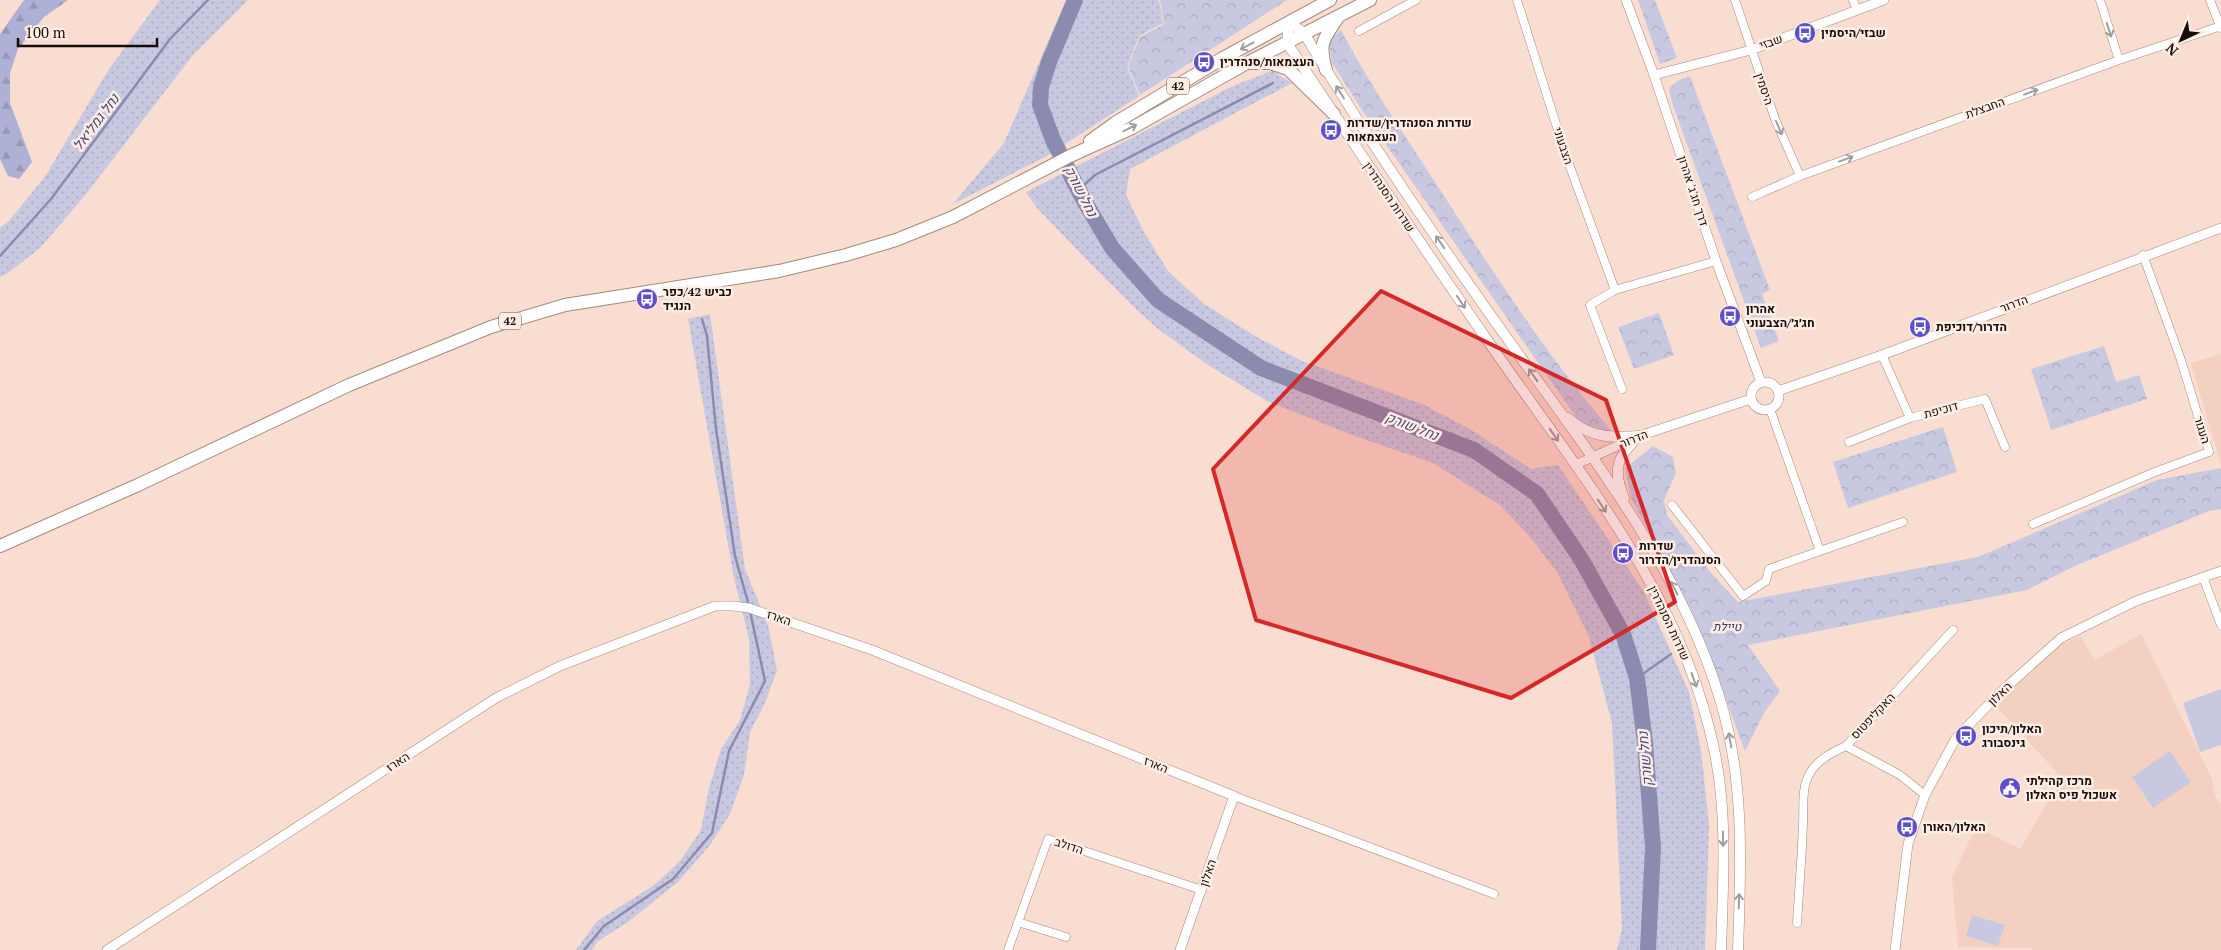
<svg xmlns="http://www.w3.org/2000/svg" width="2221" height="950" font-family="'PT Serif',Heebo,serif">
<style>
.built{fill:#f4d0c1}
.grass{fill:url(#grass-dots)}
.forest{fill:url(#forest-firs)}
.park{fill:url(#park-crowns)}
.pitch{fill:#c8c9e1}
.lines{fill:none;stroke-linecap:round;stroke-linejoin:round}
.stream{stroke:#8a8baf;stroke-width:2.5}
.river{stroke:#8a8baf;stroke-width:16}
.minor-casing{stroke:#a48a7e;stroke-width:9}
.tertiary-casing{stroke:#a48a7e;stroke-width:10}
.secondary-casing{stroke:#a48a7e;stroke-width:11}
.trunk-casing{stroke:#a48a7e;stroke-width:14}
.minor{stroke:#fff;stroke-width:8}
.tertiary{stroke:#fff;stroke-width:9}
.secondary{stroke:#fff;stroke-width:10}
.trunk{stroke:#fff;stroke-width:12}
.oneway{stroke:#a29e9d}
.marked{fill:#d62828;fill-opacity:0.2;stroke:#d62828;stroke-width:4;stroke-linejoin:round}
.labels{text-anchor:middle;stroke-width:5;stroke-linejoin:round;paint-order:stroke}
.shield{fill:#feede5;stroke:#5c504b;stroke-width:1}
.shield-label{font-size:11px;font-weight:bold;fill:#160d09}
.poi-label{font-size:12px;font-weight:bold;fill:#160d09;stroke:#feede5;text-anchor:start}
.street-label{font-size:12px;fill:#160d09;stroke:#feede5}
.park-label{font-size:12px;font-style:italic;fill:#3c3a6c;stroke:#feede5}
.water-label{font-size:14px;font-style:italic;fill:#49487b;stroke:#feede5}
</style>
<defs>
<pattern id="grass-dots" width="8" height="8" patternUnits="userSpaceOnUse" patternTransform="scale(1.25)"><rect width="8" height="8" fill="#c8c9e1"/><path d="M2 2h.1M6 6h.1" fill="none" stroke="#ababc0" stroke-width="1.8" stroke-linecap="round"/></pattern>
<pattern id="forest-firs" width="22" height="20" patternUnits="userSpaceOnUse" patternTransform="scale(1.25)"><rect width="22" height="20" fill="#afb0d6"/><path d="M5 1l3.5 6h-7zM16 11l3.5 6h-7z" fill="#9696b6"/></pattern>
<pattern id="park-crowns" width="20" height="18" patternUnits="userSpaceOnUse" patternTransform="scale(1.25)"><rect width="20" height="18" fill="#c8c9e1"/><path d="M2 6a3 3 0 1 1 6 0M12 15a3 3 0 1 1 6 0" fill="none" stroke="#ababc0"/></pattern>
</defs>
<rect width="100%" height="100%" fill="#f9ddd0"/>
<path class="built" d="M2221,354V465L2191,363Z
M2141,634L2212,779L2215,796L2221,804V950H2032L2031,948L1958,947L1952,877L1976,827L2020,849L2062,778L1997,707L2002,699L2061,644L2080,636L2095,660Z"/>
<path class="grass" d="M160,0H248L193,55L83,198L40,248L8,273L0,277V228L10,220L46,175L109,69Z
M1066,0H1159L1163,23L1139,36L1127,67L1139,96L1047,156L953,204L1004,143Z
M1272,71L1292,83L1130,169L1126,195L1145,234L1168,271L1204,304L1255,336L1302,361L1422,404L1468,428L1531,469L1558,465L1644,592L1689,692L1701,750L1709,826L1705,950H1617L1622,928L1612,723L1589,637L1557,572L1531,538L1500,505L1433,463L1352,435L1267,401L1208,365L1158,329L1137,310L1085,258L1037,208L1026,192L1235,85Z
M710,314L745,569L768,625L777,670L765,703L750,732L744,775L730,814L710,845L678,882L628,922L597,942L592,950H576L597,921L653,886L680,861L701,830L709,788L721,749L740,720L750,684L749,639L734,578L688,319Z"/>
<path class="forest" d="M24,0H68L44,17L18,49L10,73V103L32,162L19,179L8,176L0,159V34Z"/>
<path class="park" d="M1160,0H1287L1140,95L1128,67L1140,37L1164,24Z
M1638,0H1655L1677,58L1660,64Z
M1341,30C1369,84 1404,134 1437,185C1491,269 1546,355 1611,430L1604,434L1580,423L1362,110L1332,63L1329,41Z
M1690,76L1770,290L1762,294L1779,341L1761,348L1672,103L1669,88L1679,80Z
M1659,313L1674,355L1634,369L1618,327Z
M2104,346L2116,382L2139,375L2147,399L2051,430L2031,369Z
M1943,427L1957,472L1848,508L1833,462Z
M1653,446L1673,457L1676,473L1664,500L1667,515L1711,573L1738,602L1978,557L2157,480L2221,468V509L2209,511L2075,566L2027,590L1748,645L1780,691L1764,713L1745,751L1715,670L1675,582L1631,498L1625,468Z"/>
<path class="pitch" d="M2221,689V745L2200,752L2183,703Z
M2170,751L2191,782L2153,808L2132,777Z
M1972,915L2005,925L1998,946L1966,936Z"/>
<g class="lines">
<path class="stream" d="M1082,197V187L1095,175L1273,83
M0,256L51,199L170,39L208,0
M702,319L707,336L716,429L735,556L749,606
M1637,678L1671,654
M584,950L604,926L673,879L712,833L729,751L765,681L750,611"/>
<path class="river" d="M1075,0L1049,62L1041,87L1040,105L1053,140L1082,197L1112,248L1158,300L1261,368L1474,450L1537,494L1581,559L1623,634L1637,678L1645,743L1653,847L1648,950"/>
<g class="minor-casing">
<path id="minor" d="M1517,0L1566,156L1615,290L1716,261
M1735,0L1775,119L1800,176
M1853,0L1857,10
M2100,0L2119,60
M2210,0L2221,28
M1359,31L1416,0
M1752,197L1800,176L2119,60L2221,26
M1615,290L1590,305L1622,389
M1882,355L1910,418
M1770,409L1820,551
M1849,442L1910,418L1985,399L2005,447
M1672,505L1743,596L1766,581L1769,569L1903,522
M2033,524L2155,472L2209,452L2181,360L2143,255
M2203,577L2221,625
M1846,746L1900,775L1925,795
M1234,796L1494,894
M1018,922L1066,937
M1797,923C1799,890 1802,856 1803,823C1804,806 1801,788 1810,773C1817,760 1832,752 1846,746L1953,630
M1008,950L1048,839L1202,890"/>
</g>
<g class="tertiary-casing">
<path id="tertiary" d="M1626,0L1654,75L1716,261L1761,382
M1654,75L1751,50L1884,0
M1751 396a14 14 0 1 1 28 0a14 14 0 1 1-28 0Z
M1778,391L1882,355L2221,228
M1575,465L1639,436L1751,399
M107,950L496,698L560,666L715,606H733L749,608L872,650L1234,796L1180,950
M1895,950L1908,844L1925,795L1956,738L2003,690L2061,638L2136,601L2221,571"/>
</g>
<g class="secondary-casing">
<path id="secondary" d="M1289,22L1304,33C1370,144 1444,250 1519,355C1595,461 1680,569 1719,696C1745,778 1741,865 1738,950
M1289,22L1287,43C1354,144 1421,245 1490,344C1577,470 1682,594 1714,749C1728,814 1723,883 1721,950
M1568,418C1590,438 1612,438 1639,436
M1624,498C1612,469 1617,457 1639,436"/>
</g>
<g class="trunk-casing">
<path id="trunk" d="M1250,63H1270L1288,69L1334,114
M1326,70C1318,41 1324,39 1339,16
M1090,141L1115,123L1223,58L1330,0
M0,546L138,485L349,385L491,327L565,305L779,271L846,255L896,240L953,217L1070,156L1132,128L1245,64L1370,0"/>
</g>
<use href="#minor" class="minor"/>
<use href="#tertiary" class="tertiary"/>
<use href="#secondary" class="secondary"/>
<use href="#trunk" class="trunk"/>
</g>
<defs><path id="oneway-shaft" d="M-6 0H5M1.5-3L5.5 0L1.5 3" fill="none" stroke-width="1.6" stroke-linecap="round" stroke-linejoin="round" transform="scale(1.25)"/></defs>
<g class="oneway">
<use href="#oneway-shaft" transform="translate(2109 30) rotate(72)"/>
<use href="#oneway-shaft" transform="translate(1247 46) rotate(152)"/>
<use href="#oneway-shaft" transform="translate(1340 92) rotate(-122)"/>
<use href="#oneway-shaft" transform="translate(2031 92) rotate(-20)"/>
<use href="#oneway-shaft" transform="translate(1130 128) rotate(-27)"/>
<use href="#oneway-shaft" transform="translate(1779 128) rotate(66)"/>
<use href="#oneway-shaft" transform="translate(1846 159) rotate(-20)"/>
<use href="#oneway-shaft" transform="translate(1440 242) rotate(-125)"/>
<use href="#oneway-shaft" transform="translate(1461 302) rotate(56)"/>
<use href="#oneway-shaft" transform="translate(1533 375) rotate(-125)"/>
<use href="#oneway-shaft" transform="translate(1554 435) rotate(55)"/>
<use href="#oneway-shaft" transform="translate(1602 506) rotate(57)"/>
<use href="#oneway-shaft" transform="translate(1674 588) rotate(-118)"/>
<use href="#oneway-shaft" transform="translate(1694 680) rotate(70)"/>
<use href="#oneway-shaft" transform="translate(1730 740) rotate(-100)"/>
<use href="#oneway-shaft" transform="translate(1723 839) rotate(89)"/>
<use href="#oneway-shaft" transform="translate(1739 901) rotate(-88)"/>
</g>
<path class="marked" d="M1381,291L1606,400L1675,602L1511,698L1256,620L1213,469Z"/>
<defs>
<g id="bus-disc" transform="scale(1.125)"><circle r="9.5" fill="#5e50c9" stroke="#feede5"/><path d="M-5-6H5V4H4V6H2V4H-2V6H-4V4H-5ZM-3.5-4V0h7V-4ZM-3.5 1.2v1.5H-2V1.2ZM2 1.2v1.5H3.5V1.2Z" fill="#fff"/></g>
<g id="civic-disc" transform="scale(1.125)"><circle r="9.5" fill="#5e50c9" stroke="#feede5"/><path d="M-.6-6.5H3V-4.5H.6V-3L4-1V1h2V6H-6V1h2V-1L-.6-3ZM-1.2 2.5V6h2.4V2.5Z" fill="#fff"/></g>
</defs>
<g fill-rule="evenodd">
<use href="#bus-disc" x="1805" y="33"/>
<use href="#bus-disc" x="1204" y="62"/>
<use href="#bus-disc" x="1331" y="130"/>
<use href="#bus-disc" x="647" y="299"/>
<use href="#bus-disc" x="1730" y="316"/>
<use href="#bus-disc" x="1920" y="327"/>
<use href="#bus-disc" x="1623" y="553"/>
<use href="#bus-disc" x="1966" y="736"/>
<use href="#civic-disc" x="2010" y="788"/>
<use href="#bus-disc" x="1907" y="827"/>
</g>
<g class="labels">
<g class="shield">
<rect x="1167" y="77.5" width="22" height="17" rx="4"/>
<rect x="499" y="312.5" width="22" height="17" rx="4"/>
</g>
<g class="shield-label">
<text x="1178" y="90">42</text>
<text x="510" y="325">42</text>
</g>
<g class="poi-label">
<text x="1821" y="37">שבזי/היסמין</text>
<text x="1220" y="66">העצמאות/סנהדרין</text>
<text x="1347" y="127">שדרות הסנהדרין/שדרות<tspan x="1347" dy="14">העצמאות</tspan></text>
<text x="663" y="296">כביש 42/כפר<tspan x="663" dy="14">הנגיד</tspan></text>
<text x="1746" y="313">אהרון<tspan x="1746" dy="14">חג׳ג׳/הצבעוני</tspan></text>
<text x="1936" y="331">הדרור/דוכיפת</text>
<text x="1639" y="550">שדרות<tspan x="1639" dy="14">הסנהדרין/הדרור</tspan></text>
<text x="1982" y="733">האלון/תיכון<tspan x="1982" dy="14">גינסבורג</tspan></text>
<text x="2026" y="785">מרכז קהילתי<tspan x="2026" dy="14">אשכול פיס האלון</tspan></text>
<text x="1923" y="831">האלון/האורן</text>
</g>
<g class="street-label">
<text transform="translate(1771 42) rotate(-20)" y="4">שבזי</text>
<text transform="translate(1764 89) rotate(71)" y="4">היסמין</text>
<text transform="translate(1985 108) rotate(-20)" y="4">החבצלת</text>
<text transform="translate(1563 146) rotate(72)" y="4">הצבעוני</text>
<text transform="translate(1693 191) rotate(72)" y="4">דרך חג'ג' אהרון</text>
<text transform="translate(1389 197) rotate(56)" y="4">שדרות הסנהדרין</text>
<text transform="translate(2014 304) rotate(-21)" y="4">הדרור</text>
<text transform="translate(1941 410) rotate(-15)" y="4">דוכיפת</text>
<text transform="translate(2202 430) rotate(73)" y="4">העגור</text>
<text transform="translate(1634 439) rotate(-22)" y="4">הדרור</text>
<text transform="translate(779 618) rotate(19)" y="4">הארז</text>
<text transform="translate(1669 623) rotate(65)" y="4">שדרות הסנהדרין</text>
<text transform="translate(2000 694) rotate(-44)" y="4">האלון</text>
<text transform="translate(1873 716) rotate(-47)" y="4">האקליפטוס</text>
<text transform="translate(398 762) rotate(-33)" y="4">הארז</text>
<text transform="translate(1156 765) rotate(22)" y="4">הארז</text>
<text transform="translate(1069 846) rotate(18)" y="4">הדולב</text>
<text transform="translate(1208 873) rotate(-71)" y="4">האלון</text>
</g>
<g class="park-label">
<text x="1727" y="631">טיילת</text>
</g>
<g class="water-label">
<text transform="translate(96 122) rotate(-53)" y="5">נחל גמליאל</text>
<text transform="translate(1081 191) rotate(63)" y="5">נחל שורק</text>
<text transform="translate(1412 426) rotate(21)" y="5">נחל שורק</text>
<text transform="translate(1645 759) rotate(-95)" y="5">נחל שורק</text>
</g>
</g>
<g transform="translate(2181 40) rotate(224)" stroke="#feede5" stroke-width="4" paint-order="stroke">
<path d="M0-4L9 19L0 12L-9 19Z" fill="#160d09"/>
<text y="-8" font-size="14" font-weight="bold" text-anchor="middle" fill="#160d09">N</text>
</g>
<path d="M18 38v8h139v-8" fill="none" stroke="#160d09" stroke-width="2.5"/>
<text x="25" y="38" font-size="15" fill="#160d09" stroke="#feede5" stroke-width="4" paint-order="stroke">100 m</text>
</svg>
